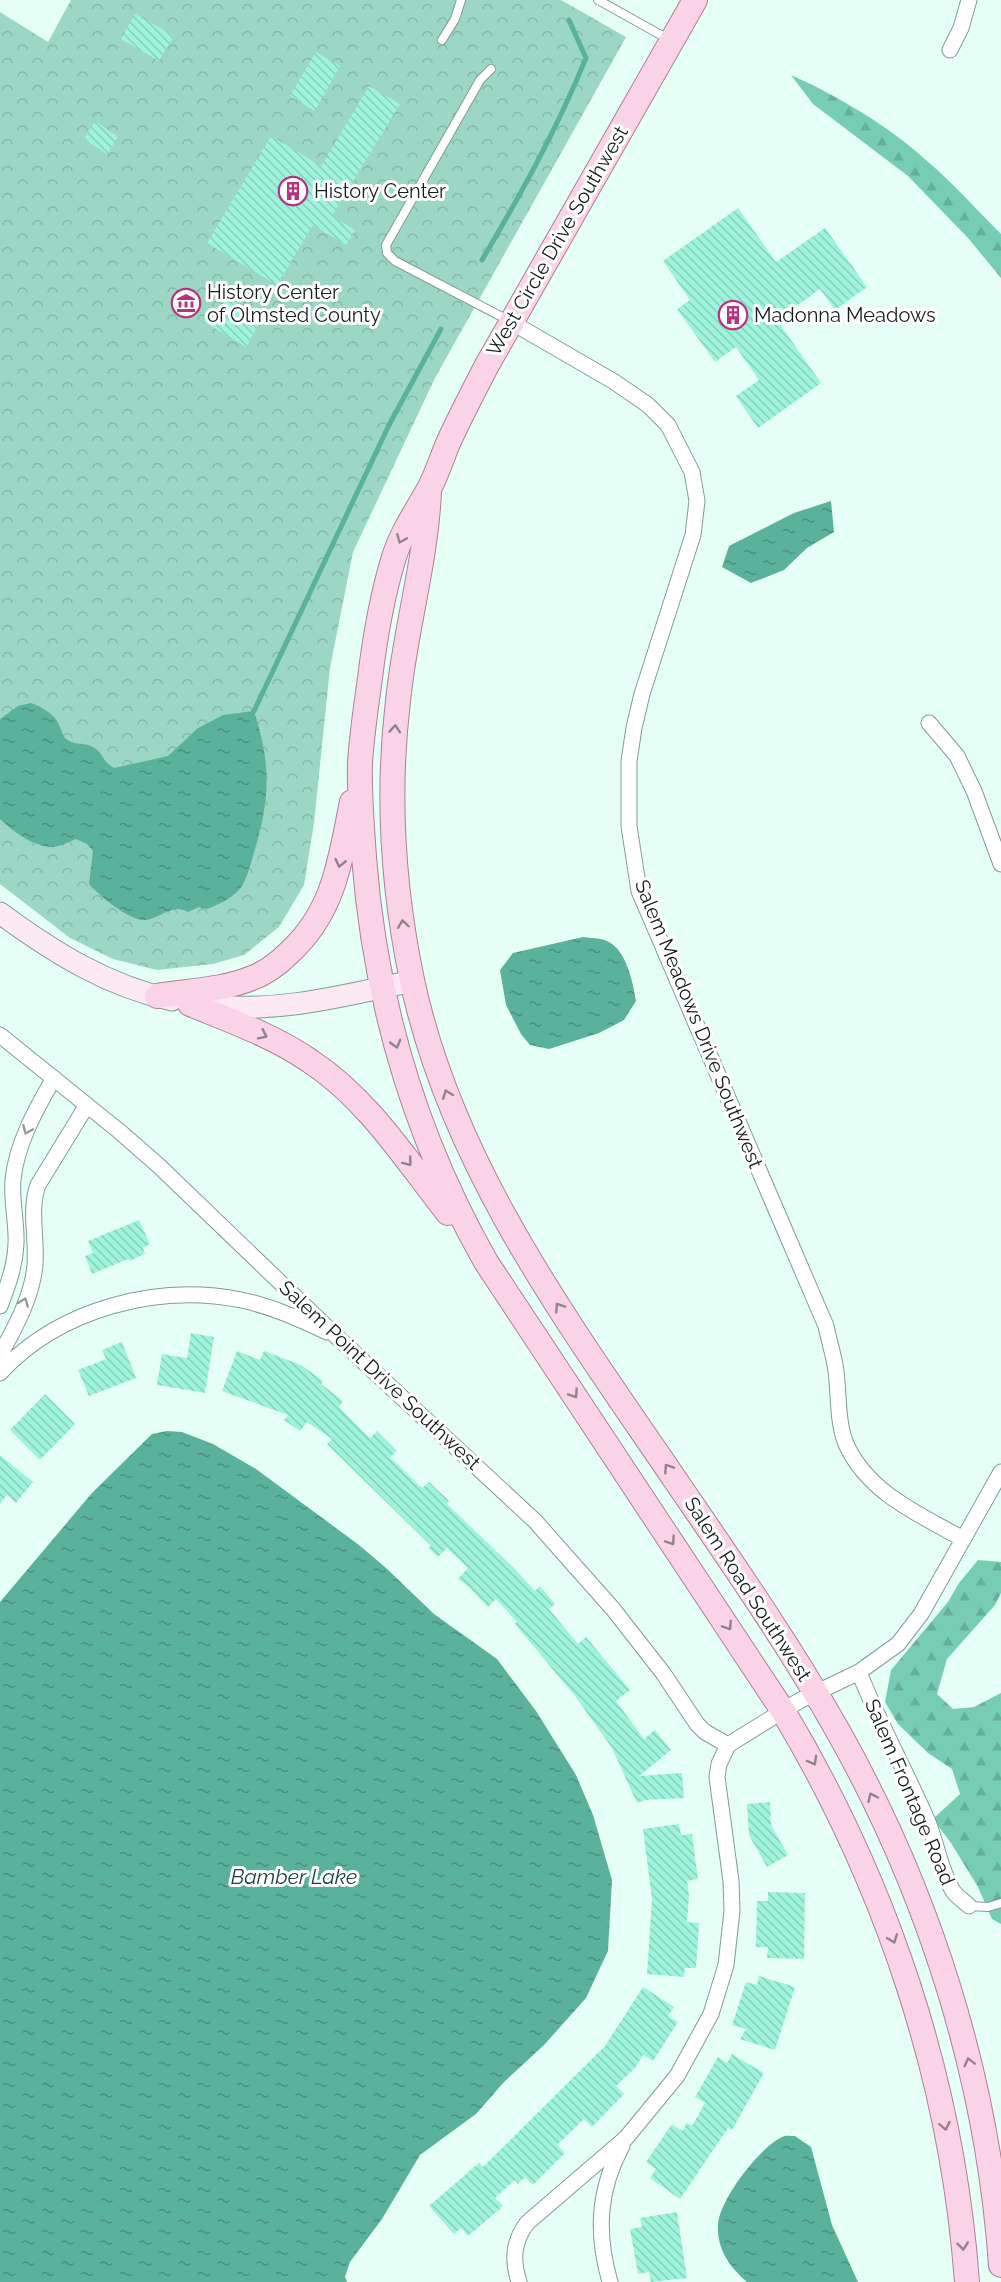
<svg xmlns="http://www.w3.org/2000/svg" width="1001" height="2282" font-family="Raleway,sans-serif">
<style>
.forest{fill:url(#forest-firs)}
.park{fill:url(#park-crowns)}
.water{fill:url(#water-ripples)}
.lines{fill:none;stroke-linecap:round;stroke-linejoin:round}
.stream{stroke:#5bb29b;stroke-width:5}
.building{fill:url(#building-back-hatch)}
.service-casing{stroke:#849b94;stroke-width:10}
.minor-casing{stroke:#849b94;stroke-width:17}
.secondary-casing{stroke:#849b94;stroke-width:23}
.primary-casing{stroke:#a98095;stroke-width:26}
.service{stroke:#fff;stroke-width:8}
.minor{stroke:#fff;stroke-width:15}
.secondary{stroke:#fde9f3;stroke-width:21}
.primary{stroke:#fbd3e6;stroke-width:24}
.oneway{stroke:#94828b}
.oneway2{stroke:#969a98}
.labels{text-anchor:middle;stroke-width:6;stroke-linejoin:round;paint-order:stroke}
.poi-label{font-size:20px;fill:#151e1b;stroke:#fff;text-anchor:start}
.street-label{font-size:20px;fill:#151e1b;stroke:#fff}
.water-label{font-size:21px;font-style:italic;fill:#1b4238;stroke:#fff}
</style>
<defs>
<pattern id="forest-firs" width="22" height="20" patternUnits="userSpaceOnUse" patternTransform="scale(1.5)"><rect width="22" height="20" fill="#76cdb4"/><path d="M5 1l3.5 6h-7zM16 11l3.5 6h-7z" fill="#65b09a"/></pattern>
<pattern id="park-crowns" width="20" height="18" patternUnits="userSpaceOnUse" patternTransform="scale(1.5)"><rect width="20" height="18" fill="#9cd7c5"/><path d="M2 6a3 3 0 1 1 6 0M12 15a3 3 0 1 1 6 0" fill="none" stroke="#86b8a9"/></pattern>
<pattern id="water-ripples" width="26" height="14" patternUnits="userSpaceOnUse" patternTransform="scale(1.5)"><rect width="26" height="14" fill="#5bb29b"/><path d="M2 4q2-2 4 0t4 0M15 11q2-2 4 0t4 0" fill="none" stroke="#4a907e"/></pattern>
<pattern id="building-back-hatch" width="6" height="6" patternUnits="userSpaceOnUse" patternTransform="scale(1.5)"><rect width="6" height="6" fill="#9df4db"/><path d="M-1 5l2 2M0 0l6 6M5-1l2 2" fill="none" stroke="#86d1bb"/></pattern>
</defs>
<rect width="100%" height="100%" fill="#e5fff6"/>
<path class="forest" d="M791,75C836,95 889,126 926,160C953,183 976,209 1001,234V278L968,238L908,176L813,104Z
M978,1560L1001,1562V1593L995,1605L947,1659L937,1694L953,1709L974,1707L1001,1693V1924L992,1919L978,1887L951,1843L933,1819L960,1794L952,1769L928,1753L898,1724L885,1702L891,1670L948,1602L959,1583Z"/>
<path class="park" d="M71,0H561L626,37L435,378L353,552L330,668L314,823L304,885L279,927L244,955L213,964L157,970L113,959L70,938L0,884V12L48,42Z"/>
<path class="water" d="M831,501L834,532L807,548L784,570L751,583L722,567L729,546L794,513Z
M31,703C40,706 52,713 57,721C61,727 61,733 65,738C74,746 82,742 91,746C104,752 101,761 114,768L168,756L198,728L223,715L254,711C272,768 270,799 253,856C250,866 246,882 239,890C230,899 218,905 207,909L199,907L188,912C171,902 160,920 144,920C128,920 100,896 89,884L93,851L87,844L76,839C68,842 59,847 52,847C32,846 14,832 0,819V719L18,706Z
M583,937C590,938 601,938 607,941C627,950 633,983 636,1001L624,1020L599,1033L549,1049L530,1045L521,1034L506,1005L500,970L513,953Z
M167,1431L182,1432L213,1444L256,1469L359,1545L385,1567L434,1614L497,1659L536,1711L576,1775L593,1815L612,1880L608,1951L586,1998L544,2045L504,2082L476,2114L420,2155L382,2219L350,2262L345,2277L347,2282H0V1602L92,1493L152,1434Z
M795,2136L811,2147L832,2225L858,2282H747C730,2267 717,2250 718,2226C718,2201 759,2148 782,2137C786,2135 791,2136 795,2136Z"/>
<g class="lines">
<path class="stream" d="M482,260C521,194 557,129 586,58L569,20
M254,711L389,425L441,329"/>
</g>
<path class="building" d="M135,14L174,36L159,61L121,39Z
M316,52L340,66L315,111L290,96Z
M369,86L400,104L332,216L355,230L346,245L313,225L277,285L207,243L271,136L321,166Z
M95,121L118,137L107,154L84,139Z
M738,208L776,262L825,228L867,287L835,310L820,289L777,320L821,383L758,428L736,396L759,380L736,347L715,362L677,309L690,300L663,261Z
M226,297L262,318L246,347L209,325Z
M139,1220L150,1244L143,1248L145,1254L129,1261L128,1259L92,1274L85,1256L93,1253L88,1241Z
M191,1333L214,1337L205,1393L157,1385L162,1354L187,1358Z
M122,1342L136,1378L89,1396L78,1370L106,1359L102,1350Z
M237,1351L260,1360L264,1351L301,1365L323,1381L321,1384L343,1401L339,1407L370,1438L377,1431L397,1451L390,1457L422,1488L429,1482L449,1501L447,1504L514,1568L535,1591L540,1586L555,1604L549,1609L578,1644L586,1637L630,1690L616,1701L644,1739L655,1730L671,1750L639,1776L682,1773L684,1798L645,1800L637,1803L612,1748L575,1696L515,1624L517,1622L496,1599L488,1607L469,1587L458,1579L468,1568L447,1548L438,1557L428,1548L431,1546L327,1444L332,1439L307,1422L300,1431L284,1420L288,1415L222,1391Z
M45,1394L75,1424L40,1460L10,1430Z
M0,1455L33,1482L16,1503L7,1495L0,1504Z
M770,1802L771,1825L788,1855L767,1867L749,1835L747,1804Z
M679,1824L681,1835L692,1834L698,1879L687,1881L689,1896L687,1922L699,1923L696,1968H685L684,1977L647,1974L652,1899L643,1829Z
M768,1892L805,1893L804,1959L767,1958L768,1947H756L757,1901H768Z
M759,1976L795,1987L775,2050L740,2039L746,2029L732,2025L746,1982L757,1985Z
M643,1987L674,2007L668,2016L678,2022L653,2061L643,2055L635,2068L616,2086L624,2094L592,2127L584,2119L557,2145L565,2153L533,2185L525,2177L518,2184L515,2180L495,2198L503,2206L468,2236L461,2228L454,2234L429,2206L479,2163L483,2167L605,2046Z
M732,2054L764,2073L732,2130L728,2128L680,2199L650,2178L656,2169L646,2162L672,2124L682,2131L687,2123L692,2126L705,2103L695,2097L718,2057L727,2063Z
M677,2212L687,2278L651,2282L649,2272L638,2274L630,2229L642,2227L640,2218Z"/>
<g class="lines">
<g class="service-casing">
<path id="service" d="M598,0L670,40
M442,40L455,19L461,0
M491,69L480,80L386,245L387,253L395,261L508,320
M969,1906L988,1907L1001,1903"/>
</g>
<g class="minor-casing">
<path id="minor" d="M950,50L961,28L969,0
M511,322L613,381L648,405L668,425L692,472L697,501L693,535L642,694L634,728L629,761V826L639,891L826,1326C829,1341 834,1356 836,1371C839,1394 837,1422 846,1444C868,1493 919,1514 963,1539
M929,723L957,756L974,791L1001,864
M0,1035L119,1131L159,1166L338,1338L535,1521L613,1609L663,1673L697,1724L705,1732L728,1745
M0,1306C8,1285 15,1266 16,1244C17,1222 11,1201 13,1179C17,1143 36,1109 54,1078
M0,1355C15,1328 33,1295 35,1264C37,1238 29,1209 38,1185L87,1105
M0,1373C59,1309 157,1283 241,1300C271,1306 299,1319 327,1332
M859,1672C879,1723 906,1771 928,1822C937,1844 940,1870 953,1891C957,1897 964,1901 969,1906
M519,2282C512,2260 513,2242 527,2223L626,2138L677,2076L711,2014L726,1965L732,1911L731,1881L717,1777L719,1764L728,1745L799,1701L859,1672L898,1644L921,1614L1001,1472
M610,2282C596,2234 598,2190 622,2146"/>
</g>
<g class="secondary-casing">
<path id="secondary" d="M0,913C53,952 107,986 172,1000
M203,1005C275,1014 343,996 412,981"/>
</g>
<g class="primary-casing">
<path id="primary" d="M695,0L487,365C474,390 461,415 449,441C442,457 437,474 429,489C416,512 402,532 394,557C382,596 375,637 370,678C366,706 362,734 360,762C359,794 362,826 364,857C375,1001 415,1137 486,1262L783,1711C887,1885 952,2079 967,2282
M429,491C426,562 405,630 398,701C387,793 393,889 412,980C452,1168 570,1325 676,1481C732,1563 790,1646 839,1733C930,1895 988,2079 1001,2265
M157,996C188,991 223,990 252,978C266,973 279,963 290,952C335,910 340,860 352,802
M190,1004C231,1021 274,1036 310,1061C368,1099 406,1160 448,1213"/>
</g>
<use href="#service" class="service"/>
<use href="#minor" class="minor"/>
<use href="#secondary" class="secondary"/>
<use href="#primary" class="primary"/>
</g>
<defs><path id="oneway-chevron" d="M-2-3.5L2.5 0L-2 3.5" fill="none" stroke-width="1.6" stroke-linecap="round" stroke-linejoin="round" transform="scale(1.5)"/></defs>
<g class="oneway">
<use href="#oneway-chevron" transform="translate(401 539) rotate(113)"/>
<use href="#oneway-chevron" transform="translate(395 729) rotate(-86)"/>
<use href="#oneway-chevron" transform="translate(340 863) rotate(103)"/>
<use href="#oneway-chevron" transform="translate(403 924) rotate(-98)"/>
<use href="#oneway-chevron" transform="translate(263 1035) rotate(26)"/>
<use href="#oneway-chevron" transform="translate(396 1044) rotate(75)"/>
<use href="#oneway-chevron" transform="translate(447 1094) rotate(-111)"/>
<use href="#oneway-chevron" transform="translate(408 1162) rotate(52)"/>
<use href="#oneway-chevron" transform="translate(559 1307) rotate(-123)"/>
<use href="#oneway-chevron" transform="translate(574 1394) rotate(56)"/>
<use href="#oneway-chevron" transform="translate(668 1468) rotate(-124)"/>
<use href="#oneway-chevron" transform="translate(671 1541) rotate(56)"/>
<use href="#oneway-chevron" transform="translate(728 1626) rotate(57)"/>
<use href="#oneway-chevron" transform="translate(813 1761) rotate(61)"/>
<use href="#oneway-chevron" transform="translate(872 1797) rotate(-115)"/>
<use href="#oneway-chevron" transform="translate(893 1939) rotate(69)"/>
<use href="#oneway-chevron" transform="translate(969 2062) rotate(-104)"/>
<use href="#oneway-chevron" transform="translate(945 2126) rotate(79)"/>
<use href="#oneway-chevron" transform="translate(963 2246) rotate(84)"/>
</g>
<g class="oneway2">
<use href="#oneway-chevron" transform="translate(27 1130) rotate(113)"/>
<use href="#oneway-chevron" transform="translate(24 1302) rotate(-69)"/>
</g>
<defs>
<g id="building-ring" transform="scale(1.5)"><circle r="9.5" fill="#fff" stroke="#b5347f" stroke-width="1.5"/><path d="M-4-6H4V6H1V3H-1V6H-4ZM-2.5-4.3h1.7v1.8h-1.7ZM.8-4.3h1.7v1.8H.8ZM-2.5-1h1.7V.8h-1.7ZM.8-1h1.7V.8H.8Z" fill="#b5347f"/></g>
<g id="museum-ring" transform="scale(1.5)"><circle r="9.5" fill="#fff" stroke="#b5347f" stroke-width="1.5"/><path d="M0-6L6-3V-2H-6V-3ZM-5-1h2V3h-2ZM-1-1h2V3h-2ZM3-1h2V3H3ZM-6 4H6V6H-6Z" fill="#b5347f"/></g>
</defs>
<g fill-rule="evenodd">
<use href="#building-ring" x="293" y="191"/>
<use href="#museum-ring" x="186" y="303"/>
<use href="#building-ring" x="733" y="315"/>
</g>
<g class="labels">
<g class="poi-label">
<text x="314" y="198">History Center</text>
<text x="207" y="299">History Center<tspan x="207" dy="23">of Olmsted County</tspan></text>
<text x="754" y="322">Madonna Meadows</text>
</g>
<g class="street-label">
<text transform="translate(557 241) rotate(-60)" y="7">West Circle Drive Southwest</text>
<text transform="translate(699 1024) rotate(68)" y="7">Salem Meadows Drive Southwest</text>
<text transform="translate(380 1375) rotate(43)" y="7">Salem Point Drive Southwest</text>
<text transform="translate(748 1589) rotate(57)" y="7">Salem Road Southwest</text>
<text transform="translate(910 1792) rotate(67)" y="7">Salem Frontage Road</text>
</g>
<g class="water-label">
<text x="294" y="1884">Bamber Lake</text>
</g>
</g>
</svg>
